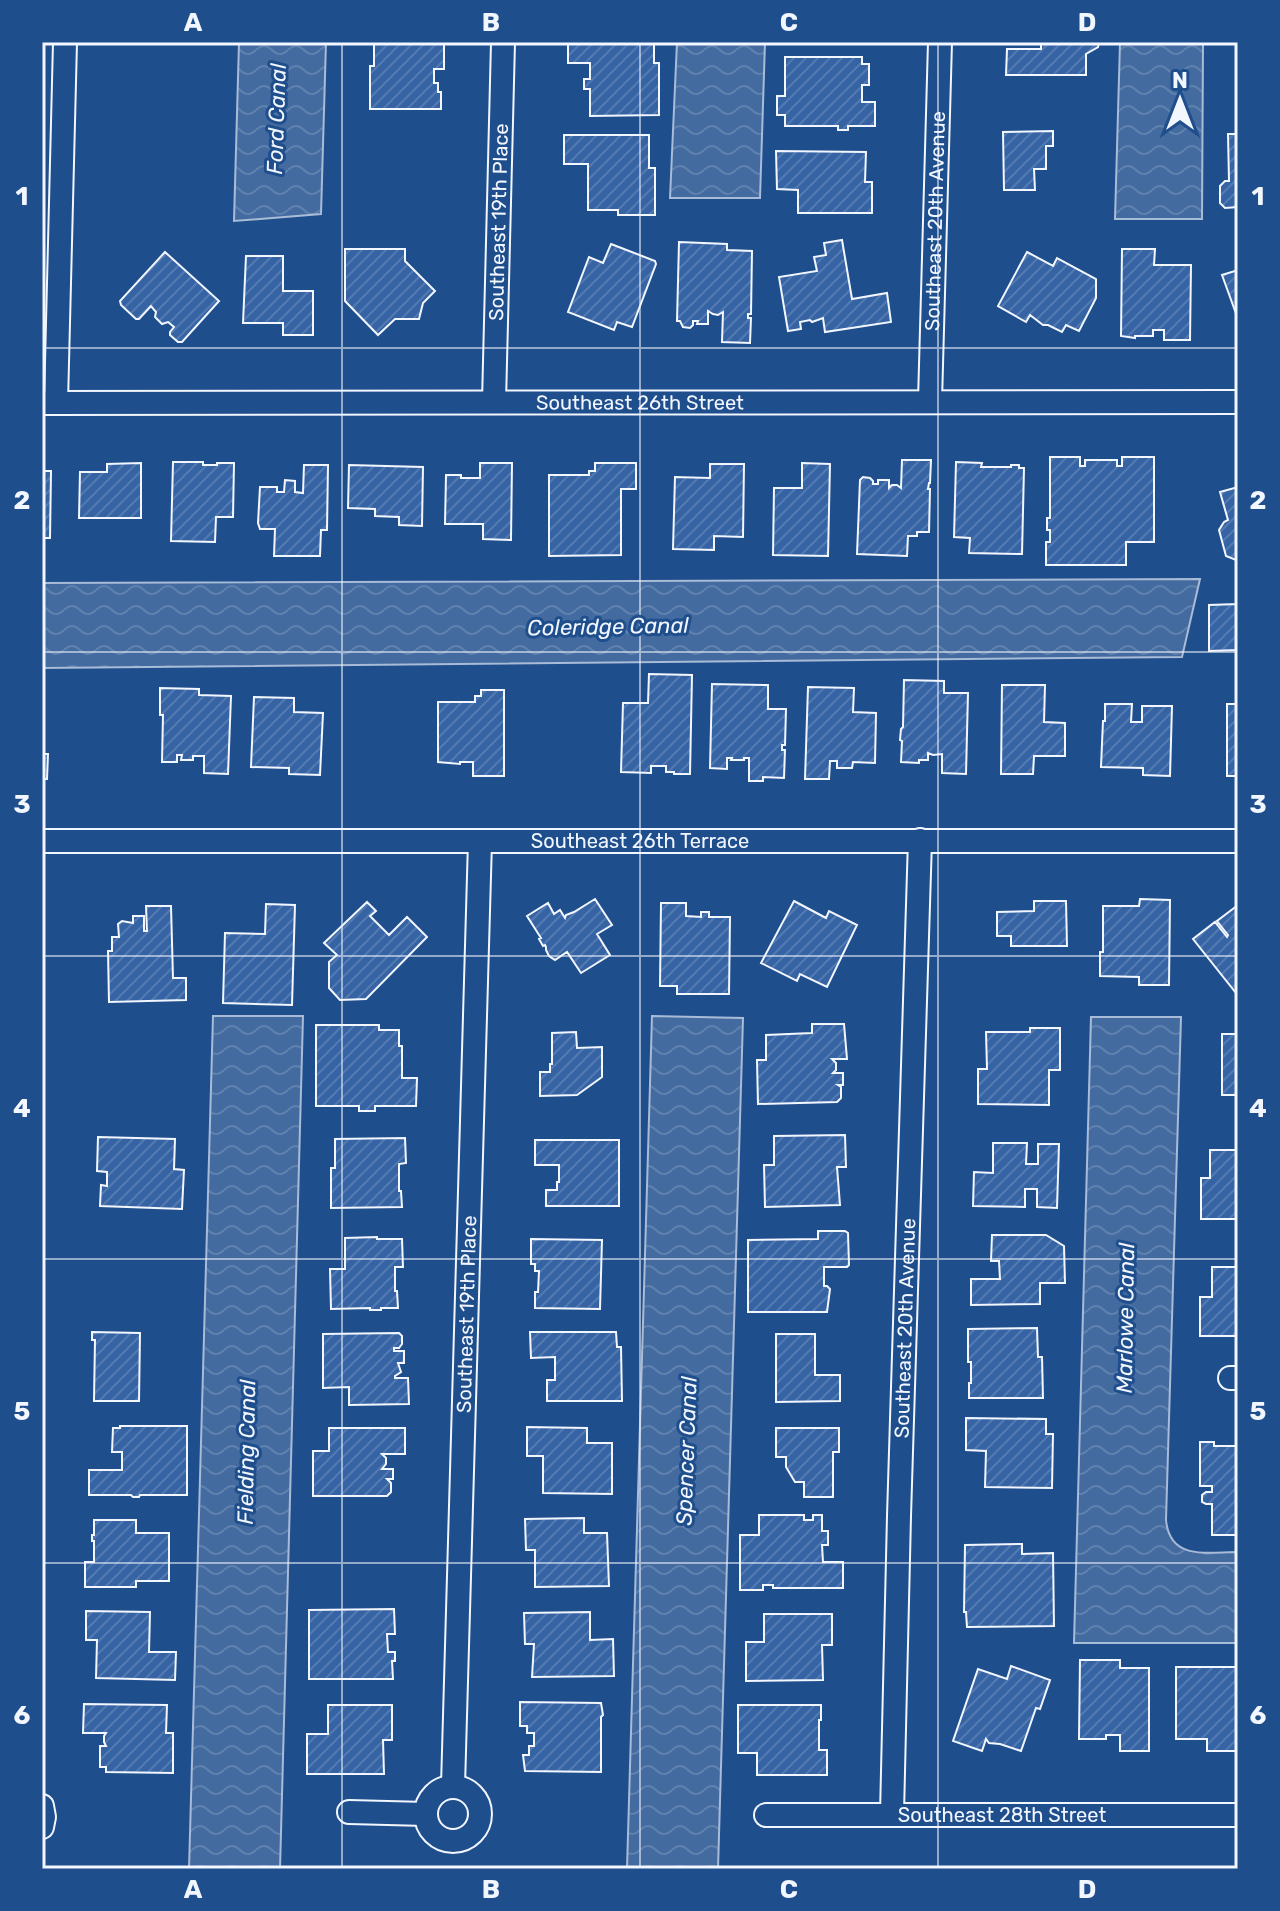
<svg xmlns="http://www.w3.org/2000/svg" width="1280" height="1911" font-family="Rubik,sans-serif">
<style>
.water{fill:url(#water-waves);stroke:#a8bbd7;stroke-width:2}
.building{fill:url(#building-hatch);stroke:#f2f6ff;stroke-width:2}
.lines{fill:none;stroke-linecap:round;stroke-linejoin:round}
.minor-casing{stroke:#f2f6ff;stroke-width:26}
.minor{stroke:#1f4e8c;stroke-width:22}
.grid{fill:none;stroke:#f2f6ff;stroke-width:2;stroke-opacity:0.55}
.labels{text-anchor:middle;stroke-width:6;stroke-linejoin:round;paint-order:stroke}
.street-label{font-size:20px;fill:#f2f6ff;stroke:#1f4e8c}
.water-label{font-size:22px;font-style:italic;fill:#f2f6ff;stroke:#1f4e8c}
.neatline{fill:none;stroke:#f2f6ff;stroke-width:3}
.grid-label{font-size:26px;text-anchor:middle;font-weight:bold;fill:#f2f6ff}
</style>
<defs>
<pattern id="water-waves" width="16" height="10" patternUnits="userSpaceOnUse" patternTransform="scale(2)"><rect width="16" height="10" fill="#446ba0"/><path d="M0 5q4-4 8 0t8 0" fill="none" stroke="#5f81ae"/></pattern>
<pattern id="building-hatch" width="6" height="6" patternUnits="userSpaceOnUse" patternTransform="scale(2)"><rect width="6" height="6" fill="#3563a3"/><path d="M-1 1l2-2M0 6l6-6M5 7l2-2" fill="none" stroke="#537ab1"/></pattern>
</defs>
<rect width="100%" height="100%" fill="#1f4e8c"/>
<path class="water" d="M239,42H326L321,214L234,221Z
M677,42H765L760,198H670Z
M1120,42H1203L1202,219H1115Z
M1200,579L1182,657L42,668V583Z
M213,1016H303L280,1869H189Z
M652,1016L743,1018L718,1869H627Z
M1091,1017H1181L1166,1520C1170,1561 1207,1552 1238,1552V1643H1074Z"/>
<path class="building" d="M374,42H444V69H434V83H438V92H441V109H370V66H374Z
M568,42H654V63H659V115L590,116V89H584V79H590V63H568Z
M1041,42H1099L1098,47L1086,54V75H1006L1007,49H1041Z
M785,57H862V64H869V85H862V102H875V126H848V130H838V126H785V115H777V96H785Z
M1053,131V146H1046V169H1034L1035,190H1004L1003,132Z
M1228,134H1238V207L1225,208L1220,203V186L1225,181H1229Z
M564,135H649V168H655V215H618V210H588V164H564Z
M776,151L866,152L865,182H872V213H798V190L777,189Z
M842,240L852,299L887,293L891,322L825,332L823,318L812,322L810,320L800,322L801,329L788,331L779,277L817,271L814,257L826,255L824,243Z
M679,242L727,244V250L752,251L751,314H748V318H751L750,343L722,342L723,312L718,315L713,314L708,311V324H697L698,321H693V325L690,328L683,327L680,321H677Z
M611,244L655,261L656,264L632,327L617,322L614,330L568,312L589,257L603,263Z
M345,249H405V261L435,291L423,303L419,319H395L378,335L345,301Z
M1122,249H1155L1154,265H1191L1190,340H1164V330H1153V336H1135V338L1121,336Z
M165,252L219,301L182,342H178L170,335V332L174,327L168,322L162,324L155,317L156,312L151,306L139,319H136L121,305L120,301Z
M1027,252L1053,266L1057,258L1096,279V298L1079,331L1066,325L1062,332L1048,325H1043L1030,315L1026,322L998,306Z
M246,256H283V291H313V335H283V323H243Z
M1238,270V319L1222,275Z
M1050,457H1080V466H1085V460H1117V466H1122V457H1154V542H1126V565H1046V542H1050V530H1047V518H1050Z
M902,460H931L930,483H929L928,489H930L929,532H917V536H908L907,556L857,554L860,480L863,477L870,478L873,481V484H878V480H889V488L892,485H897L901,488Z
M173,462H203V465H217V463H234L233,517H216L215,542L171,541Z
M956,462L982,463L981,467H1011V465H1019V468H1024L1022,554L969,553L970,538L954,537Z
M141,463V518H79L80,472H107V464Z
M480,463H512L511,540L483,539V524H445L446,475H461V478H480Z
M595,463H636V489H621V555L549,556V475H589V471H595Z
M802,463L830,464L828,556L773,555L774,488H802Z
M710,464H744L743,537L714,536V550L673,549L675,477L710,478Z
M304,465H328L327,530H321L320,556H274L275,529H260L258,523L260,487H277V492H284L285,480L295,481V492L303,493Z
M349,465L423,467L422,526L399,525V517L375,516V509L348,508Z
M42,471H51L50,538H42Z
M1238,487V559L1236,560L1226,556L1219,530L1224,522L1228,520L1220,492Z
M1238,587V650L1209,651V605L1238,604Z
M649,674L692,675L690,774H674V772H666V766H651V773L621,772L623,703H648Z
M904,680L944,681V693H968L966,774L942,773V754L933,755L928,753V760H919V763L901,762L902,741L900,740L901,729L903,727Z
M712,684L768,685V709H786L785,745H782V750H785L784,778L763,777V781H749V758H744V760H731L732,758H727V769L710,768Z
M1002,685H1045L1044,722L1065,723V756H1034L1033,774H1001Z
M808,687L854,688L853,712L876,713L875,763L853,762L852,768H837V761H830L829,779H805Z
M160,688L199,689V695L231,696L228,774L204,773V756H193V760H181L182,755H177V762H162L163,715H160Z
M481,690H504V776H473V762H460V764L438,762V702H475V696H481Z
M254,697L294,698V712L323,713L320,775L289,774V768L251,767Z
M1105,704H1132L1131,722H1142V706H1172L1170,776L1143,775V768L1101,767L1103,721H1105Z
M1227,704H1238V776H1227Z
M42,754H48L47,779H42Z
M595,899L612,925L597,934L610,955L581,973L567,952L555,960L549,956L546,950V947L545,945L543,946L539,939L541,938L527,916L548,903L554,914L560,910L565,918L566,915L574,912Z
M1140,899L1170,900L1169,985H1139V977L1100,976V952H1103V906H1139Z
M794,901L826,918L829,911L857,925L827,987L800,974L797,981L761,963Z
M1034,901H1066L1067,946H1011V936H997V912L1034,911Z
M367,902L376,911L370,916L389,935L407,917L427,937L366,999L340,1000L329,988V962L337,955L324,943Z
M661,903H686V916L701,917V912H709V917H730L729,994H677V986H660Z
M266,904L295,905L292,1005L223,1003L225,933L265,934Z
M1238,905V992L1236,993L1193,939L1215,922L1227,937L1228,935L1217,921Z
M146,906H171L173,978H186V1000L109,1002L108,951H112V937H119L118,924L122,921L133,923V916H144V931H147Z
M812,1024H844L847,1059H832L836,1063V1070L833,1073H843V1085H838L841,1087V1098L837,1102L758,1104L757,1060H766V1035L812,1033Z
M316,1025H379V1030H399V1046H402V1078H417L416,1106H375V1111H359V1106H316Z
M1030,1028H1060V1070H1049V1105L978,1104V1069H987L986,1032H1030Z
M576,1032L577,1048L602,1047V1077L577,1095L540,1096V1072H550V1064H552V1033Z
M1222,1034H1238V1095H1222Z
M845,1135L846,1167H837L840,1205L765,1207L764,1165H774V1136Z
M98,1137L175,1139L174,1169L184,1170L182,1209L100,1206L101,1185L107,1186V1172L97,1171Z
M405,1138L406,1163L399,1164V1191H401L402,1207L331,1208V1168H335V1139Z
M535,1140H619V1206H546V1190H557V1182H559V1165H535Z
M993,1143H1027L1026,1164H1038V1144H1059L1057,1208L1037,1207V1189H1025V1207L973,1206L974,1172L993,1173Z
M1210,1150H1238V1219H1201V1178H1210Z
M818,1231H845L848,1233L849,1265L847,1267H824V1286H827L830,1289L827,1312H748V1240L818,1239Z
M992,1235H1046L1064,1246L1065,1283H1040V1304L971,1305V1279H1000L999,1261H991Z
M377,1237V1239H402L403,1267H395V1291H397L398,1308H381V1310H370V1308L331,1309L330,1269H345V1238Z
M531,1239L602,1240L600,1309L535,1308V1292H538L539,1271H535V1264H531Z
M1212,1267H1238V1336H1200V1297H1212Z
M1037,1328L1038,1357H1042L1043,1398H969V1383H971V1362H968V1329Z
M92,1332L140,1333L139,1401H94L95,1340H92Z
M530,1332H616L617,1347H621L622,1401H547V1380H555V1357L531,1358Z
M399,1333L402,1336V1344L399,1348H394V1351H404V1363H398L401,1372L395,1376V1378H408L409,1404L349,1405V1387L323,1388V1334Z
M776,1334H815V1375H840V1401L776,1402Z
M966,1418L1046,1419V1434H1053L1052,1488L985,1487L986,1451L966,1450Z
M120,1426H187V1495H140L139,1497H133L131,1495H89V1470H122V1452H112L113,1428H120Z
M527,1427L587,1428V1443H612V1494L543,1493V1456H527Z
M329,1428H405V1454H382L386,1458V1464L382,1469H393V1479H387L391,1483V1492L387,1496H313V1451H329Z
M776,1428H839V1452H833V1497H804V1482H795L786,1467V1457H776Z
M1200,1442H1214V1446H1236V1467H1238V1535H1212V1504H1206L1202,1502V1495L1206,1492H1212V1486H1200Z
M759,1515H804V1520H813V1515H822V1531H828V1545H822L823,1562H843V1588H773V1585H763V1590H740V1535H759Z
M584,1518V1533H607L609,1586L535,1587V1550H526L525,1519Z
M94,1520H136V1533H169V1581H136V1587H85V1562H94V1541H92V1535H94Z
M1022,1544V1554L1053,1553L1054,1626L967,1627L966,1612H964L965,1545Z
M394,1609L395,1634H387L388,1652H395V1661H392L393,1679H309V1610Z
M86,1611L150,1612L149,1652H176L175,1680L96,1678L97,1640H86Z
M590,1612V1640L613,1639L614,1676L532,1677L534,1644H525L524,1613Z
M764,1614H832V1645H822L823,1680L746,1681V1642H764Z
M1080,1660H1120V1668H1149V1751H1120V1735H1106V1739H1079Z
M1011,1666L1050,1680L1040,1709L1036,1708L1021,1751L1000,1744L989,1743L986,1739L982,1751L953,1741L978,1669L1007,1679Z
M1176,1667H1237V1751H1207V1739H1176Z
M520,1702L601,1703L603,1715L601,1717V1772L525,1771L523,1755H529V1746H534V1733H527V1726H520Z
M84,1704L167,1705L166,1733H173V1773L106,1772V1767H100V1746H106L104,1742V1736L106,1733H83Z
M328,1705H392V1740H383L384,1774H307V1734H328Z
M738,1705H821V1720H819V1750H827V1775H757V1753H738Z"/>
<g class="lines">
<g class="minor-casing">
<g id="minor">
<path id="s1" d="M930,401L940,42"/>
<path id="s2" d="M494,402L503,42"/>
<path id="s3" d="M42,403L1238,402"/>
<path d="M56,403L65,42"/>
<path id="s4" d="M42,841H1238"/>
<path d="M1230,1378H1238"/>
<path id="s5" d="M453,1786L480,841"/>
<circle cx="453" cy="1814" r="27"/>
<path d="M42,1806L44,1817L42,1827"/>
<path d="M349,1812L426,1814"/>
<path id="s6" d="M892,1814L899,1516L920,840"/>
<path id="s7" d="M766,1815H1238"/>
</g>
</g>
<use href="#minor" class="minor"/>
</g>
<path class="grid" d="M342,42V1869M640,42V1869M938,42V1869M42,348H1238M42,652H1238M42,956H1238M42,1259H1238M42,1563H1238"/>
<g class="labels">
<g class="street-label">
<text dy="7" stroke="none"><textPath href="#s2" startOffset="180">Southeast 19th Place</textPath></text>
<text dy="7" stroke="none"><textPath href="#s1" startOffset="180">Southeast 20th Avenue</textPath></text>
<text dy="7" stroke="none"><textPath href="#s3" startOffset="598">Southeast 26th Street</textPath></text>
<text dy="7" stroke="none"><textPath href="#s4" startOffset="598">Southeast 26th Terrace</textPath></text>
<text dy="7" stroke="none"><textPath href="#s5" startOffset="472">Southeast 19th Place</textPath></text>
<text dy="7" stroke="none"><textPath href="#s6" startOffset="486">Southeast 20th Avenue</textPath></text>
<text dy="7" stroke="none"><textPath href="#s7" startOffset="236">Southeast 28th Street</textPath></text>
</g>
<g class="water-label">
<text transform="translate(276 119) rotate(-88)" y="8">Ford Canal</text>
<text transform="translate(608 626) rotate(-1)" y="8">Coleridge Canal</text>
<text transform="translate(1125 1318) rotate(-89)" y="8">Marlowe Canal</text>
<text transform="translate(686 1451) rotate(-88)" y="8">Spencer Canal</text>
<text transform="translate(246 1452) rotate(-89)" y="8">Fielding Canal</text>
</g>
</g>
<rect width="1280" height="1911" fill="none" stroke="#1f4e8c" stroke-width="88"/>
<g transform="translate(1180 100)" stroke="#1f4e8c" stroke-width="6" paint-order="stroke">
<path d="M0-6L14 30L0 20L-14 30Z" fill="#f2f6ff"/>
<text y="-12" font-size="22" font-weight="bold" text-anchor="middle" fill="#f2f6ff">N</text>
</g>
<rect x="44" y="44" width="1192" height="1823" class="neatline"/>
<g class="grid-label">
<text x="193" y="31">A</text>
<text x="491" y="31">B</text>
<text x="789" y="31">C</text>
<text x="1087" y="31">D</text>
<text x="22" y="205">1</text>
<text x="1258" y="205">1</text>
<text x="22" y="509">2</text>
<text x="1258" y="509">2</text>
<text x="22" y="813">3</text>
<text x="1258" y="813">3</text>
<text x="22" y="1117">4</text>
<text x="1258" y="1117">4</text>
<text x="22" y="1420">5</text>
<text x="1258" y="1420">5</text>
<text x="22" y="1724">6</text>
<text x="1258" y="1724">6</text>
<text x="193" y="1898">A</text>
<text x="491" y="1898">B</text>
<text x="789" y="1898">C</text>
<text x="1087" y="1898">D</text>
</g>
</svg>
